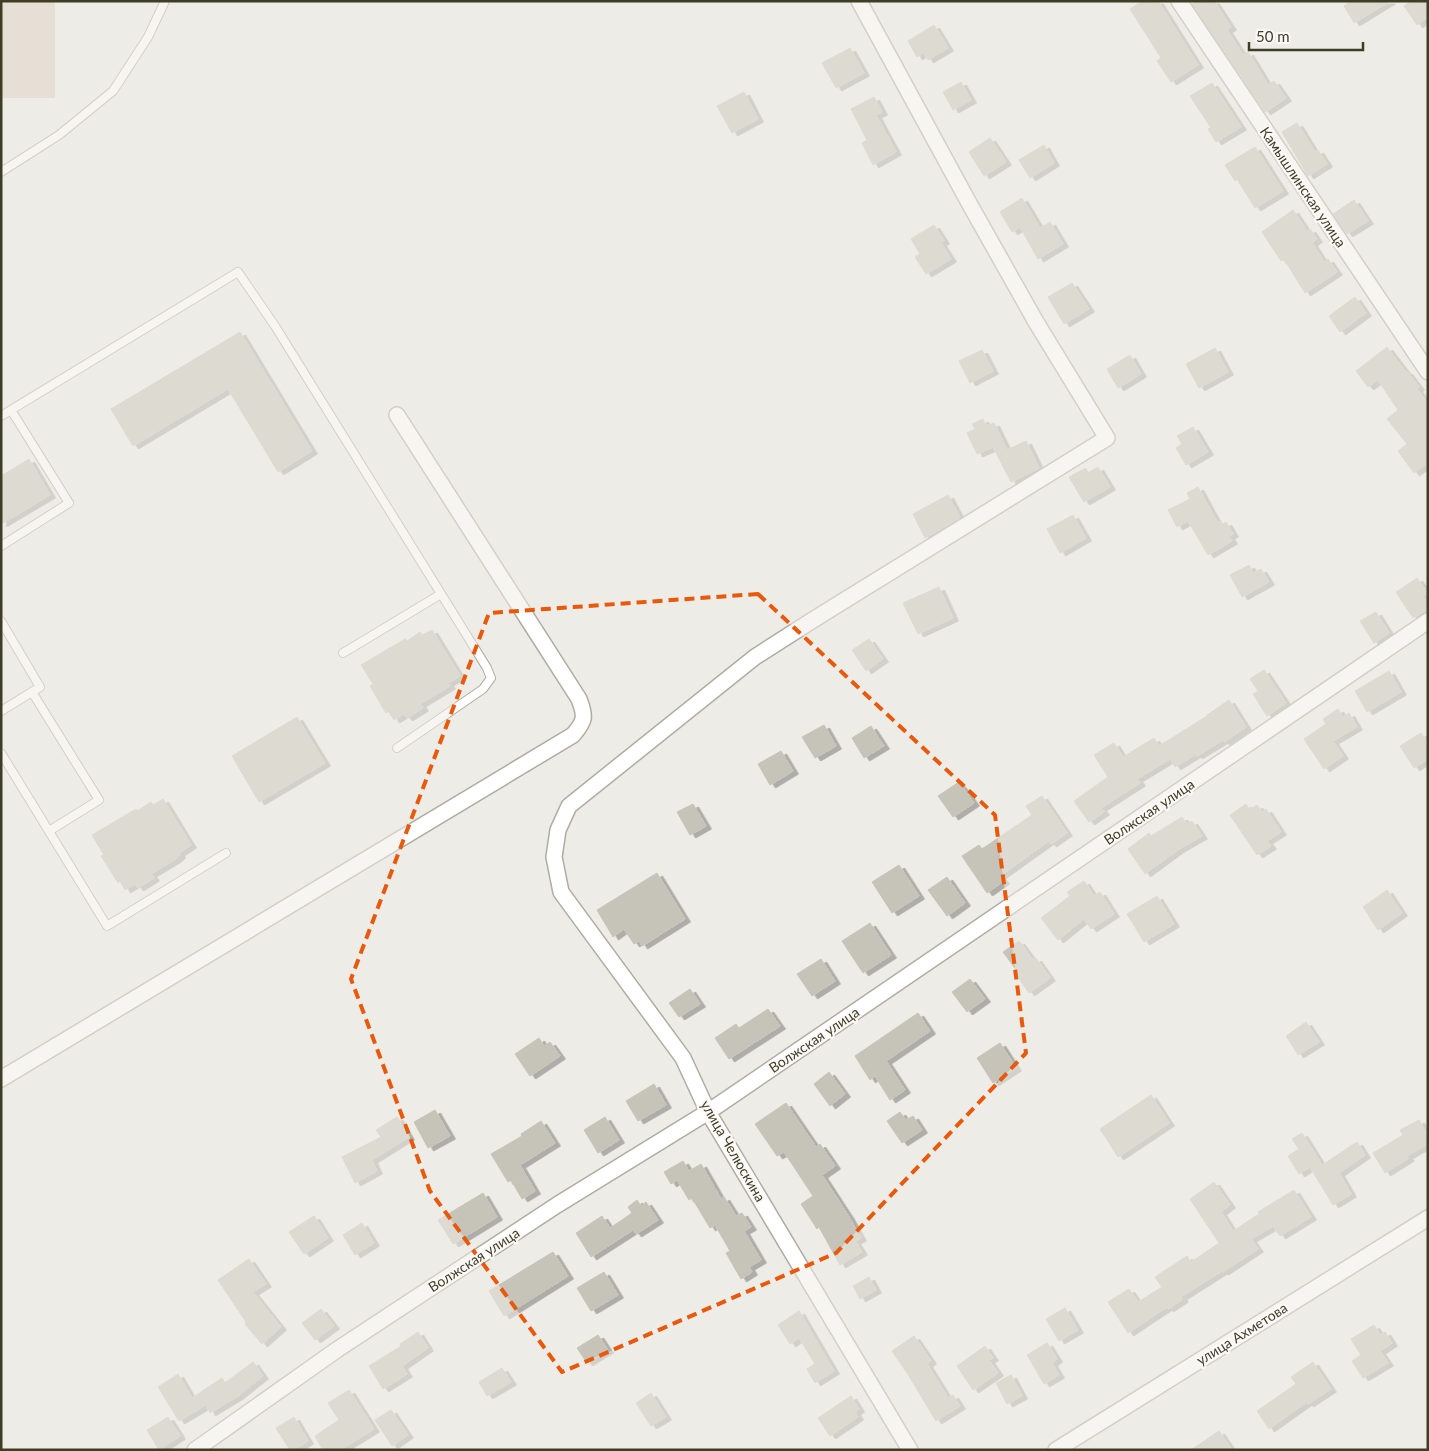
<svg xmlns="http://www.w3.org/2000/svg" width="1429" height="1451" font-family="Lato,sans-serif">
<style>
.green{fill:#decdc0}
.building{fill:#c6c3b8;stroke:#c8c4b8;filter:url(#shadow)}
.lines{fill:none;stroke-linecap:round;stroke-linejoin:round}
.service-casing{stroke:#afada1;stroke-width:10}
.minor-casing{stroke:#afada1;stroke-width:18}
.service{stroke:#fff;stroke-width:8}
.minor{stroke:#fff;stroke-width:15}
.marked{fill:none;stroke:#e8590c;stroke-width:4;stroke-dasharray:10 6;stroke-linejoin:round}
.labels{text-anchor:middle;stroke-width:4.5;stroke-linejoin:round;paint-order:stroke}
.street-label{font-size:14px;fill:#403d25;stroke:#fbf9f7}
</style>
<defs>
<filter id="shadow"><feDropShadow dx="5.5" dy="3" stdDeviation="0" flood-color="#0004"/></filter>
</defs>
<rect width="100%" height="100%" fill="#eeece6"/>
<path class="green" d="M1,1H55V98H1Z"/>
<path class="building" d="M1143,1H1158L1198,65L1171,82L1157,61L1161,58L1130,9Z
M1196,1H1214L1231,27L1227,30L1243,55L1248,52L1268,85L1274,81L1286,98L1265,112L1192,4Z
M1351,1H1390L1354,23L1344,6Z
M1411,1H1428V17L1417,25L1404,6Z
M934,25L948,48L928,60L923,53L917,57L908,41Z
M850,48L864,73L836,88L822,63Z
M961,82L971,100L953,110L943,92Z
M1212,83L1241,127L1216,142L1208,129L1211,128L1190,96Z
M744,92L758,119L732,133L717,106Z
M874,97L882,112L876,115L896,152L873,165L862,143L867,140L851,109Z
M1297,123L1315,152L1318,150L1327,164L1308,176L1282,132Z
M990,138L1006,162L984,176L969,152Z
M1044,145L1054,163L1030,178L1019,160Z
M1255,147L1283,191L1255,208L1237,179L1235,181L1225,165Z
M1022,198L1040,228L1050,222L1063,244L1038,259L1020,227L1012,232L1000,212Z
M1354,200L1368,221L1347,234L1333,214Z
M1293,210L1307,231L1310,229L1317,239L1312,243L1324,262L1328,259L1337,272L1305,293L1284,259L1281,261L1262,232Z
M934,225L944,241L941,243L951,259L926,274L915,257L920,254L911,239Z
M1072,283L1089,309L1064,324L1048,297Z
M1355,297L1366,313L1340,332L1329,316Z
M240,332L312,451L278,472L228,389L133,446L111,409Z
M1387,347L1406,372L1407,371L1419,387L1417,389L1428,403V463L1414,473L1398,451L1407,444L1387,419L1398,410L1378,380L1368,387L1356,371Z
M1215,348L1228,372L1199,388L1186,364Z
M982,350L993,371L970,383L959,361Z
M1130,355L1141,374L1118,388L1107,369Z
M983,419L986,426L994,423L1007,450L1026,441L1039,468L1011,482L993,447L977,454L967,433L975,429L972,424Z
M1193,427L1208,452L1186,465L1176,448L1182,444L1177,436Z
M29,459L50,495L1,524V476Z
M1098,467L1110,487L1084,502L1069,477L1086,468L1088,473Z
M1198,487L1217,522L1219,521L1221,525L1226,522L1233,534L1229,536L1232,541L1208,555L1188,521L1177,527L1168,510L1190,499L1187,493Z
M948,495L960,518L925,538L913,514Z
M1073,515L1086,538L1060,553L1047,529Z
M1249,565L1253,573L1261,569L1269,582L1242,597L1230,575Z
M1417,578L1428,593L1423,596L1428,603V609L1413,618L1396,592Z
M939,587L953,618L918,634L903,603Z
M1376,612L1389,633L1374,643L1360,621Z
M432,630L460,676L448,683L450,686L420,704L423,708L407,718L404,714L394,720L389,711L386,713L370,686L373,684L361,665L405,639L407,641L420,632L422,635Z
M869,639L883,659L866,671L852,650Z
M1264,670L1286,703L1267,716L1253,694L1258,691L1250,679Z
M1389,671L1401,692L1367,712L1355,691Z
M1229,700L1246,727L1224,742L1223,740L1197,756L1196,754L1175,767L1170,759L1137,779L1140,783L1101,808L1104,812L1089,822L1074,801L1108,777L1094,755L1114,743L1123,757L1154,738L1159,746L1207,716V715Z
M1338,709L1343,717L1349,713L1357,727L1333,741L1343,756L1324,769L1304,739L1326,724L1323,719Z
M297,717L325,763L259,802L232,756Z
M824,725L836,746L815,758L802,737Z
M871,726L884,746L864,758L852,738Z
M1421,733L1428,743V759L1414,768L1400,746Z
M781,751L793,771L770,785L758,764Z
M959,782L974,803L953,817L938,796Z
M1042,796L1067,833L1051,844L1049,841L1000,876L1004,881L987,893L962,856L979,845L982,849L1032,815L1026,806Z
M163,799L191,845L179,853L180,855L176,859L151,874L154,878L138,888L135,884L125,890L120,881L118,883L110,870L101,856L104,855L92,835L136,809L137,811L151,802L153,805Z
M693,804L706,826L690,835L677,812Z
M1246,804L1250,810L1257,805L1262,812L1266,809L1281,832L1267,841L1271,846L1257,855L1230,815Z
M1182,817L1187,824L1192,821L1202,836L1179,849L1145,874L1128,849L1149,833L1151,836Z
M899,865L919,896L892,913L872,882Z
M657,873L685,919L642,946L639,941L634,944L624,929L613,937L597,910Z
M947,877L965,903L947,916L928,890Z
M1084,881L1094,896L1100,892L1114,914L1091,929L1084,919L1058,940L1041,918L1070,896L1067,892Z
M1387,890L1402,913L1378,930L1363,907Z
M1157,896L1174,924L1144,942L1127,914Z
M870,923L891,955L863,973L842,941Z
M1019,941L1033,960L1036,958L1050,978L1029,993L1015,973L1017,971L1003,952Z
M821,959L835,981L812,996L797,974Z
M970,979L985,999L967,1012L952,992Z
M690,989L700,1004L679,1017L669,1003Z
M768,1009L780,1026L729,1059L715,1038L736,1024L739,1028Z
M918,1013L930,1031L886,1061L905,1090L890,1100L875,1076L870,1080L855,1056Z
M1306,1022L1319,1042L1298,1055L1286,1036Z
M539,1038L544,1046L550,1042L560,1056L530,1076L515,1054Z
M1000,1043L1016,1068L993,1083L977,1058Z
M829,1072L845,1094L830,1106L814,1084Z
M654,1084L666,1105L638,1121L626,1101Z
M1151,1095L1169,1123L1118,1157L1100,1129Z
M786,1103L816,1147L820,1144L835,1166L822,1175L848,1215L861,1238L855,1241L862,1252L840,1265L819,1227L817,1229L801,1204L813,1196L784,1152L777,1156L755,1124Z
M435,1110L450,1136L428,1148L414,1122Z
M900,1112L906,1120L913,1116L922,1130L902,1143L887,1121Z
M397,1117L409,1137L372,1160L377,1171L355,1183L342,1157L381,1137L376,1130Z
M605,1117L619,1140L598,1153L584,1130Z
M1419,1120L1428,1135V1144L1407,1156L1409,1158L1385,1173L1373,1153L1403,1135L1400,1130Z
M541,1121L555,1143L520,1165L535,1191L522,1199L511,1180L508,1182L491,1154L522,1136L521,1134Z
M1302,1133L1322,1165L1357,1142L1365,1155L1339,1173L1351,1194L1333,1205L1310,1167L1299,1174L1288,1156L1299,1149L1292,1139Z
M683,1161L689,1171L701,1164L721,1199L724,1197L736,1216L742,1213L751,1227L744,1231L761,1260L749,1267L752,1272L741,1279L726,1253L730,1251L715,1225L710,1228L692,1198L689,1200L677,1180L671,1184L664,1172Z
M1214,1182L1230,1205L1221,1212L1233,1231L1259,1214L1258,1212L1294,1190L1311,1217L1280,1236L1273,1226L1251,1239L1258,1249L1223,1272L1222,1271L1181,1297L1183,1299L1168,1309L1167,1307L1128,1333L1108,1302L1129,1289L1138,1302L1162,1287L1155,1277L1187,1256L1191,1262L1219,1243L1190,1199Z
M483,1193L497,1217L453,1244L438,1220Z
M637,1200L641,1206L646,1202L658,1220L636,1234L633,1230L591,1257L576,1233L602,1216L610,1228L632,1213L628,1207Z
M314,1216L328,1238L304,1254L289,1232Z
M362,1223L374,1243L355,1255L343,1235Z
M553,1252L568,1276L504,1316L489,1291Z
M249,1259L266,1284L253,1292L281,1327L262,1344L245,1324L246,1322L218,1280Z
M604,1272L618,1295L591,1311L577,1288Z
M869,1277L876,1290L860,1299L853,1286Z
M1065,1308L1078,1330L1059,1341L1046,1319Z
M321,1309L334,1326L315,1340L302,1323Z
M799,1311L834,1371L815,1383L807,1369L815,1364L799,1338L790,1344L778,1325Z
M1374,1325L1380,1335L1385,1332L1392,1343L1380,1351L1388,1363L1363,1378L1352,1361L1361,1355L1351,1339Z
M418,1332L428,1348L402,1366L407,1374L383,1389L369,1366L401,1346L400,1344Z
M598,1335L608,1350L587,1363L577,1348Z
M914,1336L931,1361L927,1364L948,1398L953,1395L960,1406L936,1421L909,1376L892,1351Z
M1047,1343L1057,1359L1052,1363L1059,1375L1044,1384L1027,1355Z
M985,1346L993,1358L989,1360L998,1373L973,1390L957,1366Z
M253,1362L263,1376L238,1396L210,1413L206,1405L179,1421L158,1387L178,1374L192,1398L222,1378L225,1383Z
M1313,1362L1331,1389L1308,1404L1307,1402L1269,1429L1257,1411L1296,1384L1291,1377Z
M502,1368L511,1382L487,1396L479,1382Z
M1011,1375L1022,1396L1007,1404L996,1383Z
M349,1390L374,1429L340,1450H323L315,1436L339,1420L328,1403Z
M651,1393L666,1417L651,1426L636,1403Z
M851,1396L859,1409L855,1412L858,1417L830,1436L818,1418Z
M391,1410L408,1435L392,1446L375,1420Z
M168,1417L180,1436L159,1450L147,1430Z
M294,1417L308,1441L294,1450H290L276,1428Z
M1219,1431L1232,1450H1191Z"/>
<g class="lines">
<g class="service-casing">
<path id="service" d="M1,172L59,135L113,91L148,37L165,1
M1,416L238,272L275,326L487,668L491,678L483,689L397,748
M1,546L69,503L11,410
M1,621L40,687L1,711
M343,653L441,594
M32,692L99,800L49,831
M1,753L107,926L226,853"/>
</g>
<g class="minor-casing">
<path id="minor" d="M859,1L969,203L1036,322L1107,438L816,618L755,657L569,806L558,830L554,857L561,892L683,1058L708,1112L910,1450
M1179,1L1428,372
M1,1079L573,735C585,721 586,717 579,699L397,415
M195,1450L338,1349L557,1205L708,1112L1428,621
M1056,1450L1428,1218"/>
</g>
<use href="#service" class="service"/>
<use href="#minor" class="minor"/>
</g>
<path d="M0 0H1429V1451H0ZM758,594L995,815L1026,1053L836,1253L562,1372L430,1191L351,979L489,613Z" fill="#eeece6" fill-opacity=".55" fill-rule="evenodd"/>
<path class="marked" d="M758,594L995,815L1026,1053L836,1253L562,1372L430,1191L351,979L489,613Z"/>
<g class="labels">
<g class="street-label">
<text transform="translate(1303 187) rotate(56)" y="5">Камышлинская улица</text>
<text transform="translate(1149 812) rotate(-34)" y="5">Волжская улица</text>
<text transform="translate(814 1040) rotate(-34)" y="5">Волжская улица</text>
<text transform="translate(733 1151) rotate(60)" y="5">улица Челюскина</text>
<text transform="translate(474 1260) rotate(-33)" y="5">Волжская улица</text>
<text transform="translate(1242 1334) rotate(-32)" y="5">улица Ахметова</text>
</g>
</g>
<rect width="1429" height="1451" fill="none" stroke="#403d25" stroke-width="5"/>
<path d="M1249 42v8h114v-8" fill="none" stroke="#403d25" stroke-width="2.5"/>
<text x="1256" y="42" font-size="15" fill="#403d25" stroke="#fbf9f7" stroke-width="4" paint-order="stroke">50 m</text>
</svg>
